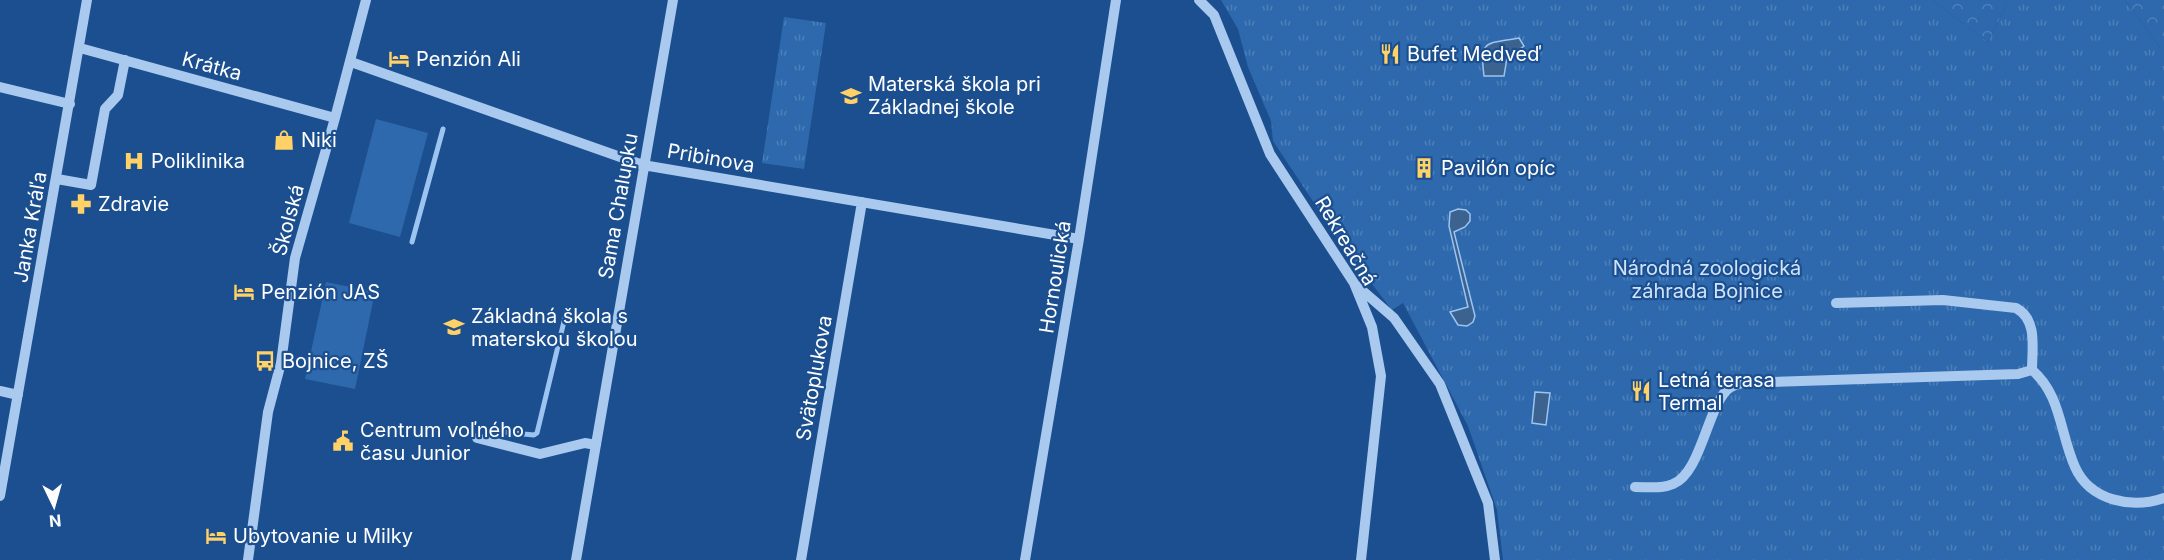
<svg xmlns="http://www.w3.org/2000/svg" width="2164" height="560" font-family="Inter,sans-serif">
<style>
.grass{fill:url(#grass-tufts)}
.forest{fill:url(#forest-crowns)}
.pitch{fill:#2e69ad}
.water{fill:#3c6290;stroke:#9cc4f0;stroke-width:1.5}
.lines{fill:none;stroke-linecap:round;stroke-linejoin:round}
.stream{stroke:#9cc4f0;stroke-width:5}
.minor{stroke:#a9c9ee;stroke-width:10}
.labels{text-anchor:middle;stroke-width:4.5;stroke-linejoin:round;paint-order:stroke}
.poi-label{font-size:20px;fill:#fff;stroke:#1b4f8f;text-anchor:start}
.street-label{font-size:20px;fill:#fff;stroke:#1b4f8f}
.park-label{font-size:20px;fill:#cfe3fa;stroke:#1b4f8f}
</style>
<defs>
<pattern id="grass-tufts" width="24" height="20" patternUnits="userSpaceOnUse" patternTransform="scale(1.5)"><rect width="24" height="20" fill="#2e69ad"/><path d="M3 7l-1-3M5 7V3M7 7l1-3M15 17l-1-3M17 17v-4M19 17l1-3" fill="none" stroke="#4d80b9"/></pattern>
<pattern id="forest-crowns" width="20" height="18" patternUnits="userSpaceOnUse" patternTransform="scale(1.5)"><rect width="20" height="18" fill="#2e69ad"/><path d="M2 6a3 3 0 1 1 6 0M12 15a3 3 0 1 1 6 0" fill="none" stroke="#4d80b9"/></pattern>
</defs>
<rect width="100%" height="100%" fill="#1b4f8f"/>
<path class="grass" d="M1221,0H1932L1988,42L2009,0H2125L2160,48H2164V560H1503L1497,510L1468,426L1403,303L1392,310L1342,245L1273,141L1271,121L1248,67L1238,29Z
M784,17L826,23L804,169L762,163Z"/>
<path class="forest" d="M1932,0H2009L1988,42Z
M2125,0H2164V48H2160Z"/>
<path class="pitch" d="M376,119L428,133L400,237L349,223Z
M326,282L375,292L355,389L305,379Z"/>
<path class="water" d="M1519,38L1524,46L1507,58L1504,76H1484C1479,39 1486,44 1519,38Z
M1458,209L1466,210L1470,214V221L1465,227L1454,232L1475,316L1473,322L1467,326L1458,325L1450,312L1468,307L1449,226L1450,212Z
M1535,392L1550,393L1546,425L1532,423Z"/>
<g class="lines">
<path class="stream" d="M412,242L443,129
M492,431L534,435L537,433L567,309"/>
<path class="minor" d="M1199,0L1214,15L1270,154L1354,283L1372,327L1381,376L1361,560
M80,48L335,118
M351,62L643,165L1079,239
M0,87L70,104
M57,179L91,185L105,109L118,95L125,60
M1357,286L1394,318L1440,384L1488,503L1495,560
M2032,370C2061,394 2060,434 2075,467C2090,501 2132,509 2164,498
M0,391L18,395
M477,438L540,454L585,443L596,445
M1635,487C1647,487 1662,489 1673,484C1700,474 1707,411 1726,391C1730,386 1736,385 1742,383L2018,374L2032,370C2032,348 2038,320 2016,308L1943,300L1836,303
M0,496L87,0
M248,560L268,412L281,363L295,258L335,118L366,0
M576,560L673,0
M801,560L862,202
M1025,560L1079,239L1116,0"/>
</g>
<defs>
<g id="restaurant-bare" transform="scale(1.62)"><path d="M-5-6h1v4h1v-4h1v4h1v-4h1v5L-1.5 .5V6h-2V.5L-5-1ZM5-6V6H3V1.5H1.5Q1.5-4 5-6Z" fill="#ffd166" stroke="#1b4f8f" stroke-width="2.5" paint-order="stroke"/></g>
<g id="hotel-bare" transform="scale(1.62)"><path d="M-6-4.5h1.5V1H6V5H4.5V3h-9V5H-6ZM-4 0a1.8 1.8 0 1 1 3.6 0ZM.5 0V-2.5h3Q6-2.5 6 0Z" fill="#ffd166" stroke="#1b4f8f" stroke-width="2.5" paint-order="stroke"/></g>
<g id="school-bare" transform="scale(1.62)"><path d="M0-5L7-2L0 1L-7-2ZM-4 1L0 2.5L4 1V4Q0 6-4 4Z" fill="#ffd166" stroke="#1b4f8f" stroke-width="2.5" paint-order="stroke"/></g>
<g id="shop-bare" transform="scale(1.62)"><path d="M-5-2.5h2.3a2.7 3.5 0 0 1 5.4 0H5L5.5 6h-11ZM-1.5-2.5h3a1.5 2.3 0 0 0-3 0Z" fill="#ffd166" stroke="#1b4f8f" stroke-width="2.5" paint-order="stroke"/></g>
<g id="hospital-bare" transform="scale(1.62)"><path d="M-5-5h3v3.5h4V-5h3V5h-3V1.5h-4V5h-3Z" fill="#ffd166" stroke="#1b4f8f" stroke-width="2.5" paint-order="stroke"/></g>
<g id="building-bare" transform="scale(1.62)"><path d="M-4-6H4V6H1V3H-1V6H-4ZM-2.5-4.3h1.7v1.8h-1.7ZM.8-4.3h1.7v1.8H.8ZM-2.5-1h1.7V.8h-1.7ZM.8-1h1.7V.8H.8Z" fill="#ffd166" stroke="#1b4f8f" stroke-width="2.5" paint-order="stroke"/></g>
<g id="pharmacy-bare" transform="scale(1.62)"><path d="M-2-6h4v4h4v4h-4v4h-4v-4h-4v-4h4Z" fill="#ffd166" stroke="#1b4f8f" stroke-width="2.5" paint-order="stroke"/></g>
<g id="bus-bare" transform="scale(1.62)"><path d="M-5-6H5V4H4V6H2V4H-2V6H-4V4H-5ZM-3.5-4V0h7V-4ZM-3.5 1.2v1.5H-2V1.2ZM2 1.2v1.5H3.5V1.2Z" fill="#ffd166" stroke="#1b4f8f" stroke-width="2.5" paint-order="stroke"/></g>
<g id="civic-bare" transform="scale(1.62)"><path d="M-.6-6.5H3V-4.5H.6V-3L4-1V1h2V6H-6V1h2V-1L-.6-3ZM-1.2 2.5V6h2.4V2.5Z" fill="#ffd166" stroke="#1b4f8f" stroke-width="2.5" paint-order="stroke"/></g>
</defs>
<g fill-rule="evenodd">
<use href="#restaurant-bare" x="1390" y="54"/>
<use href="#hotel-bare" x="399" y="59"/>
<use href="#school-bare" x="851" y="96"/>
<use href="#shop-bare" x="284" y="140"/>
<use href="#hospital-bare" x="134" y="161"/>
<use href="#building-bare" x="1424" y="168"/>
<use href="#pharmacy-bare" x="81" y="204"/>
<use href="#hotel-bare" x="244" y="292"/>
<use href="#school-bare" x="454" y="327"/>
<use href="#bus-bare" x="265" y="361"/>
<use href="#restaurant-bare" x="1641" y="391"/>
<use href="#civic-bare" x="343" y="441"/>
<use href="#hotel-bare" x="216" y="536"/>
</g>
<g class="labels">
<g class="poi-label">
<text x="1407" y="61">Bufet Medveď</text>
<text x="416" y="66">Penzión Ali</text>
<text x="868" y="91">Materská škola pri<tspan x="868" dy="23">Základnej škole</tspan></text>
<text x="301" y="147">Niki</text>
<text x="151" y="168">Poliklinika</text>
<text x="1441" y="175">Pavilón opíc</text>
<text x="98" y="211">Zdravie</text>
<text x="261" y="299">Penzión JAS</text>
<text x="471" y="323">Základná škola s<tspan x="471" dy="23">materskou školou</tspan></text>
<text x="282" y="368">Bojnice, ZŠ</text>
<text x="1658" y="387">Letná terasa<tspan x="1658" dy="23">Termal</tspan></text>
<text x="360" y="437">Centrum voľného<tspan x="360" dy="23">času Junior</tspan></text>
<text x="233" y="543">Ubytovanie u Milky</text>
</g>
<g class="street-label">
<text transform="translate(212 66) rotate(15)" y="7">Krátka</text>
<text transform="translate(711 158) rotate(10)" y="7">Pribinova</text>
<text transform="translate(618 206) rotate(-80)" y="7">Sama Chalupku</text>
<text transform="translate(288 220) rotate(-75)" y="7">Školská</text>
<text transform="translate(30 227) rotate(-80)" y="7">Janka Kráľa</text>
<text transform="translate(1346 241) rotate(59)" y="7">Rekreačná</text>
<text transform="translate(1055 277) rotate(-81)" y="7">Hornoulická</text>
<text transform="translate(814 378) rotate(-80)" y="7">Svätoplukova</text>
</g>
<g class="park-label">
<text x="1707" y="275">Národná zoologická<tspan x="1707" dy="23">záhrada Bojnice</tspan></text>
</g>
</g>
<g transform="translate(54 506) rotate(175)" stroke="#1b4f8f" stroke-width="4.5" paint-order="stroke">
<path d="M0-4.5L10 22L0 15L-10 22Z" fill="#ffffff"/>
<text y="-9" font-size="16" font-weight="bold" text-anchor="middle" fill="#ffffff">N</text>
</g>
</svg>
